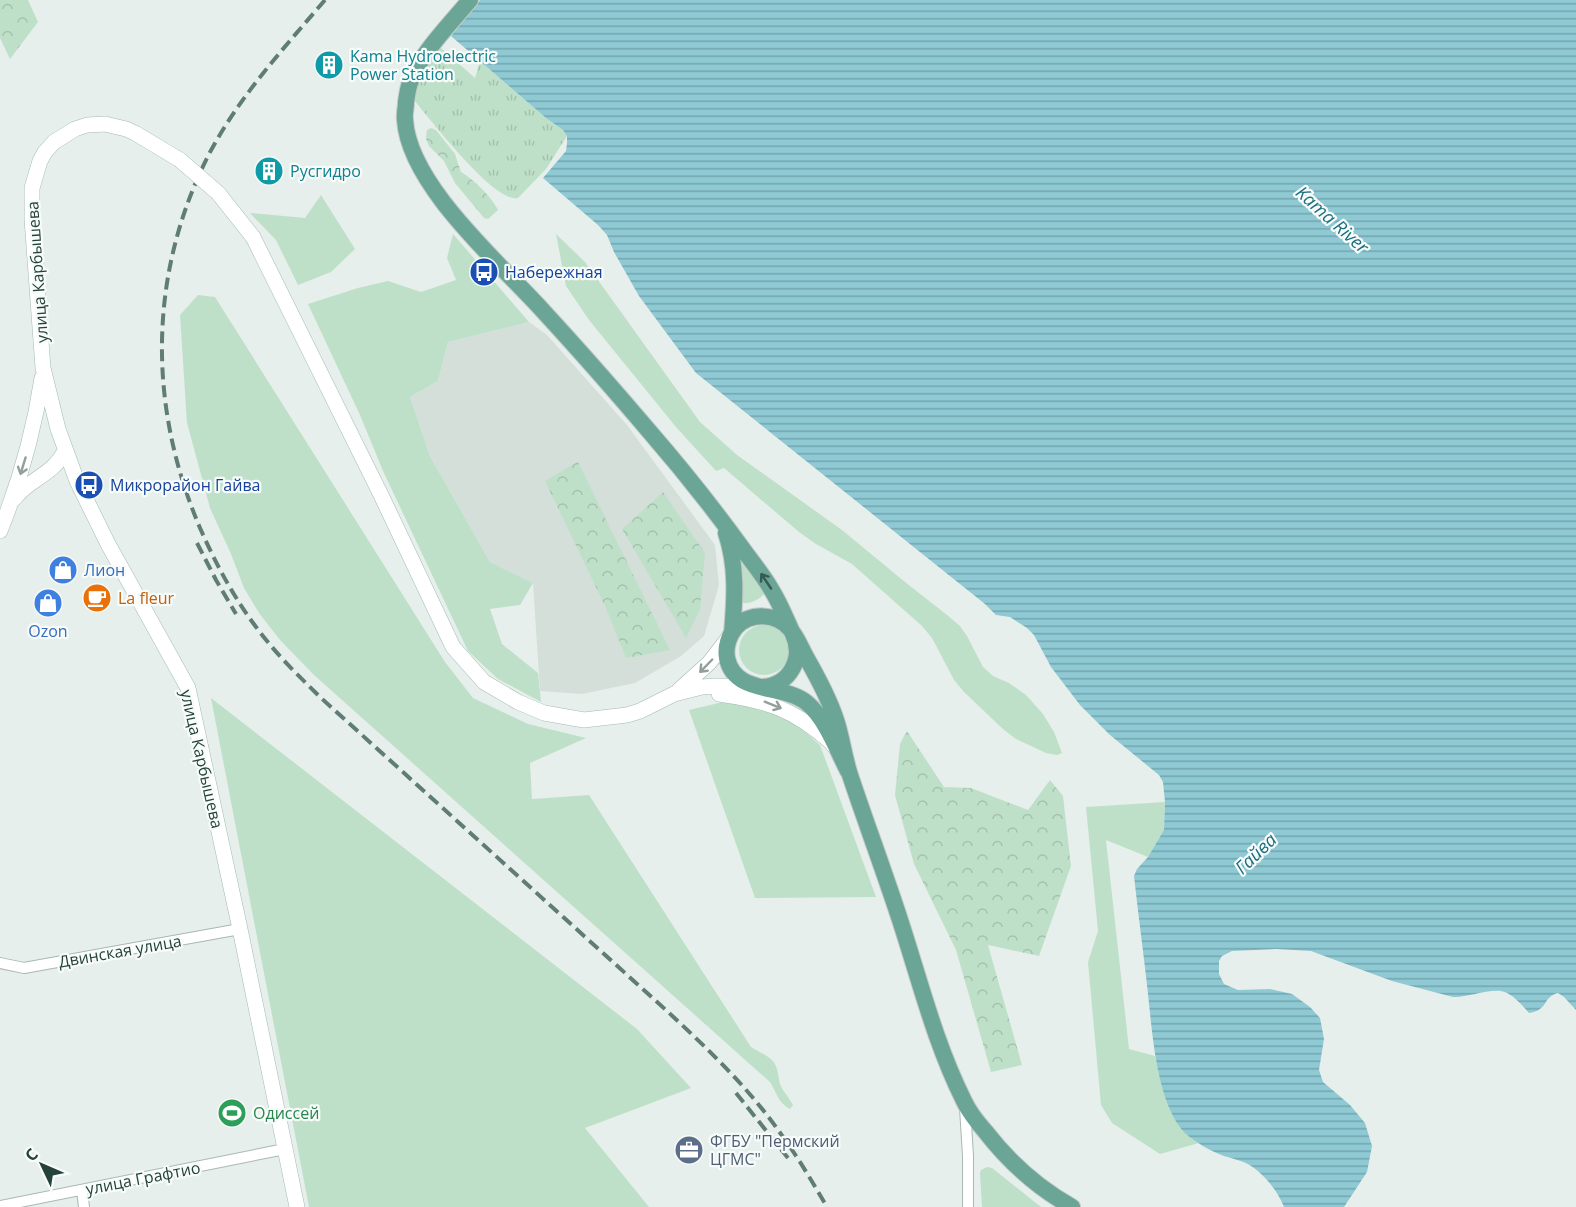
<svg xmlns="http://www.w3.org/2000/svg" width="1576" height="1207" font-family="'Open Sans',sans-serif">
<style>
.built{fill:#d4dfda}
.green{fill:#bfe0c8}
.forest{fill:url(#forest-crowns)}
.park{fill:url(#park-tufts)}
.water{fill:url(#water-rules)}
.lines{fill:none;stroke-linecap:round;stroke-linejoin:round}
.street-casing{stroke:#a8b8b2;stroke-width:12}
.secondary-casing{stroke:#a4bbb3;stroke-width:16}
.primary-casing{stroke:#c2cac8;stroke-width:18}
.street{stroke:#fff;stroke-width:10}
.secondary{stroke:#fff;stroke-width:15}
.primary{stroke:#6aa596;stroke-width:16}
.rail{stroke:#5f7d75;stroke-width:4;stroke-dasharray:12 6;stroke-linecap:butt}
.secondary-bridge-casing{stroke:#a4bbb3;stroke-width:16;stroke-linecap:butt}
.secondary-bridge{stroke:#fff;stroke-width:15}
.oneway{stroke:#92a09c}
.oneway2{stroke:#365b51}
.labels{text-anchor:middle;stroke-width:4.5;stroke-linejoin:round;paint-order:stroke}
.culture-label{font-size:16px;fill:#0d838f;stroke:#f7fbf9;text-anchor:start}
.street-label{font-size:16px;fill:#24423a;stroke:#f7fbf9}
.transit-label{font-size:16px;fill:#164399;stroke:#f7fbf9;text-anchor:start}
.shop-label{font-size:16px;fill:#366cbe;stroke:#f7fbf9;text-anchor:start}
.food-label{font-size:16px;fill:#c56008;stroke:#f7fbf9;text-anchor:start}
.leisure-label{font-size:16px;fill:#27864d;stroke:#f7fbf9;text-anchor:start}
.service-label{font-size:16px;fill:#4e5e75;stroke:#f7fbf9;text-anchor:start}
.water-label{font-size:18px;font-style:italic;fill:#1c6f80;stroke:#f7fbf9}
</style>
<defs>
<pattern id="forest-crowns" width="20" height="18" patternUnits="userSpaceOnUse" patternTransform="scale(1.5)"><rect width="20" height="18" fill="#bfe0c8"/><path d="M2 6a3 3 0 1 1 6 0M12 15a3 3 0 1 1 6 0" fill="none" stroke="#a4c1ad"/></pattern>
<pattern id="park-tufts" width="24" height="20" patternUnits="userSpaceOnUse" patternTransform="scale(1.5)"><rect width="24" height="20" fill="#bfe0c8"/><path d="M3 7l-1-3M5 7V3M7 7l1-3M15 17l-1-3M17 17v-4M19 17l1-3" fill="none" stroke="#a4c1ad"/></pattern>
<pattern id="water-rules" width="6" height="5" patternUnits="userSpaceOnUse" patternTransform="scale(1.5)"><rect width="6" height="5" fill="#8ec9d4"/><path d="M0 2.5h6" fill="none" stroke="#74a5ad"/></pattern>
</defs>
<rect width="100%" height="100%" fill="#e6efeb"/>
<path class="built" d="M529,322L547,335L627,425L715,545L719,585L704,636L681,656L635,683L582,694L540,691L533,583L490,562L430,456L410,397L438,381L448,342Z"/>
<path class="green" d="M321,195L355,249L331,272L298,285L276,240L250,213L305,218Z
M453,234L529,322L448,342L438,381L410,397L430,456L490,562L533,583L520,605L490,609L502,644L538,673L541,702L498,679L468,651L383,471L360,415L308,304L358,288L388,281L421,292L456,280L447,258Z
M556,234L585,262L700,422L737,455L842,530L905,582L947,615L960,626L967,636L983,667L993,676L1009,683L1026,695L1043,714L1054,732L1062,753L1057,755L1046,753L1016,739L1004,730L964,692L954,680L932,638L922,626L852,564L816,544L799,532L724,468L716,471L676,427L589,320L566,286Z
M198,295L215,297L445,662L473,698L528,724L586,738L530,763L532,799L589,795L751,1047C757,1051 767,1055 772,1060C778,1066 778,1076 780,1084C783,1092 789,1097 793,1105L790,1109C778,1103 777,1093 770,1082L314,675L280,640L259,613L244,588L231,554L210,508L187,423L180,315Z
M740,560L763,589L765,593C760,599 751,604 743,603L739,597Z
M739 650a25 25 0 1 1 50 0a25 25 0 1 1-50 0Z
M211,698L637,1029L691,1088L585,1128L649,1207H309Z
M727,701L760,706L792,720L820,745L876,897L755,898L689,710Z
M1165,802L1164,831L1148,857L1106,840L1129,1049L1155,1056C1161,1082 1166,1110 1184,1131C1188,1136 1194,1140 1199,1143L1160,1154L1112,1123L1101,1105L1088,962L1098,931L1086,807Z
M987,1167L992,1168L1041,1207H982L980,1173L981,1170Z"/>
<path class="forest" d="M0,0H28L38,22L10,59L0,38Z
M431,128L436,130L455,154L461,172C474,180 491,196 498,210L488,219L484,218L455,183L444,161L429,146L426,139L427,130Z
M577,462H578L670,650L626,658L605,606L545,481Z
M663,492L705,553L700,610L686,638L622,529Z
M907,731L944,787L971,788L1028,810L1050,780L1063,796L1071,866L1039,956L988,945L1022,1065L991,1072L956,950L914,864L895,795L900,744Z"/>
<path class="park" d="M441,48L475,78L480,61L546,118L563,130L567,136L546,169L518,198C495,204 430,119 414,100C418,77 426,66 441,48Z"/>
<path class="water" d="M480,0H1576V1010L1564,997L1558,993C1542,997 1549,1010 1529,1013C1523,1006 1515,997 1507,993C1494,986 1468,998 1453,997L1392,981L1311,951L1276,949L1232,951L1222,956L1219,961V974L1224,984L1238,990L1270,989L1292,994L1310,1007L1320,1018L1324,1039L1319,1070L1323,1082L1350,1105L1365,1123L1372,1146L1367,1172L1344,1207H1284C1278,1191 1262,1171 1246,1163C1239,1160 1231,1158 1224,1156C1211,1151 1196,1143 1185,1133C1155,1102 1152,1026 1147,985C1143,949 1138,913 1134,876L1137,869L1148,857L1164,830L1165,802L1163,782L1159,775L1110,735L1080,705L1051,667L1034,635L1027,628L1010,617L996,615L985,604L696,373L639,296L614,252L607,235L598,225L543,178L566,151L567,143V136L563,130L546,118L451,36Z"/>
<g class="lines">
<g class="street-casing">
<path id="street" d="M0,963L24,968L240,929
M965,1108L968,1156V1207
M82,1190L84,1207
M0,1206L285,1149"/>
</g>
<g class="secondary-casing">
<path id="secondary" d="M180,160L135,133L126,129L105,124L87,125L75,129L54,142L45,152L40,161L32,188V219L43,368L58,429L77,481L108,544L188,688L240,929L297,1207
M218,193L253,237L381,495L453,647L484,682L518,702L544,713L584,720L627,715L640,711L674,694L702,687L715,686L754,687
M14,499C30,478 52,476 65,451
M0,531C20,481 34,431 42,378
M679,690L709,663L730,636
M719,694C769,701 793,709 831,742L833,745"/>
</g>
<g class="primary-casing">
<path id="primary" d="M470,0C451,23 421,53 411,80C408,87 407,95 406,102C406,108 404,115 405,120C409,186 502,265 544,312C580,351 615,391 649,431C682,469 713,508 742,548C752,562 763,575 771,589C780,603 786,619 793,634C804,658 790,685 763,687
M726,533C737,566 735,598 732,633
M848,771C837,750 826,719 807,703C783,683 735,696 727,658C725,647 729,635 736,627C751,612 776,613 790,629C797,637 801,648 806,657C818,678 829,698 836,720C842,738 844,757 850,775C866,823 884,871 900,920C920,981 935,1043 964,1101C969,1112 977,1122 985,1131C1009,1162 1038,1188 1072,1207"/>
</g>
<use href="#street" class="street"/>
<use href="#secondary" class="secondary"/>
<use href="#primary" class="primary"/>
<path class="rail" d="M325,0C283,49 238,98 208,156C148,276 148,406 200,528C218,569 239,607 267,641C283,661 302,679 320,697L667,1011C708,1049 751,1090 783,1137C799,1159 813,1183 827,1207
M197,543L216,580L236,614
M736,1093L788,1158"/>
<g class="secondary-bridge-casing">
<path id="secondary-bridge" d="M180,160L218,193"/>
</g>
<use href="#secondary-bridge" class="secondary-bridge"/>
</g>
<defs><path id="oneway-shaft" d="M-6 0H5M1.5-3L5.5 0L1.5 3" fill="none" stroke-width="1.6" stroke-linecap="round" stroke-linejoin="round" transform="scale(1.5)"/></defs>
<g class="oneway">
<use href="#oneway-shaft" transform="translate(23 466) rotate(107)"/>
<use href="#oneway-shaft" transform="translate(706 666) rotate(134)"/>
<use href="#oneway-shaft" transform="translate(773 705) rotate(22)"/>
</g>
<use class="oneway2" href="#oneway-shaft" transform="translate(766 581) rotate(-124)"/>
<defs>
<g id="building-disc" transform="scale(1.5)"><circle r="9.5" fill="#0f9aa8" stroke="#f7fbf9"/><path d="M-4-6H4V6H1V3H-1V6H-4ZM-2.5-4.3h1.7v1.8h-1.7ZM.8-4.3h1.7v1.8H.8ZM-2.5-1h1.7V.8h-1.7ZM.8-1h1.7V.8H.8Z" fill="#fff"/></g>
<g id="bus-disc" transform="scale(1.5)"><circle r="9.5" fill="#1a4fb4" stroke="#f7fbf9"/><path d="M-5-6H5V4H4V6H2V4H-2V6H-4V4H-5ZM-3.5-4V0h7V-4ZM-3.5 1.2v1.5H-2V1.2ZM2 1.2v1.5H3.5V1.2Z" fill="#fff"/></g>
<g id="shop-disc" transform="scale(1.5)"><circle r="9.5" fill="#3f7fe0" stroke="#f7fbf9"/><path d="M-5-2.5h2.3a2.7 3.5 0 0 1 5.4 0H5L5.5 6h-11ZM-1.5-2.5h3a1.5 2.3 0 0 0-3 0Z" fill="#fff"/></g>
<g id="cafe-disc" transform="scale(1.5)"><circle r="9.5" fill="#e8710a" stroke="#f7fbf9"/><path d="M-5.5-4.5H6V0H3Q3 3.5 0 3.5H-2.5Q-5.5 3.5-5.5 0ZM3-3.2v2h1.7v-2ZM-6 4.5H4V6H-6Z" fill="#fff"/></g>
<g id="stadium-disc" transform="scale(1.5)"><circle r="9.5" fill="#2e9e5b" stroke="#f7fbf9"/><path d="M0-5a6.5 5 0 1 0 0 10a6.5 5 0 1 0 0-10ZM-3.5-1.8h7v3.6h-7Z" fill="#fff"/></g>
<g id="office-disc" transform="scale(1.5)"><circle r="9.5" fill="#5c6f8a" stroke="#f7fbf9"/><path d="M-6-3h4V-5.5h4V-3h4V5H-6ZM-1-4.5V-3h2v-1.5ZM-6 0V1H6V0Z" fill="#fff"/></g>
</defs>
<g fill-rule="evenodd">
<use href="#building-disc" x="329" y="65"/>
<use href="#building-disc" x="269" y="171"/>
<use href="#bus-disc" x="484" y="272"/>
<use href="#bus-disc" x="89" y="485"/>
<use href="#shop-disc" x="63" y="570"/>
<use href="#cafe-disc" x="97" y="598"/>
<use href="#shop-disc" x="48" y="603"/>
<use href="#stadium-disc" x="232" y="1113"/>
<use href="#office-disc" x="689" y="1150"/>
</g>
<g class="labels">
<g class="culture-label">
<text x="350" y="62">Kama Hydroelectric<tspan x="350" dy="18">Power Station</tspan></text>
<text x="290" y="177">Русгидро</text>
</g>
<g class="street-label">
<text transform="translate(37 272) rotate(-94)" y="6">улица Карбышева</text>
<text transform="translate(202 759) rotate(77)" y="6">улица Карбышева</text>
<text transform="translate(120 951) rotate(-10)" y="6">Двинская улица</text>
<text transform="translate(143 1178) rotate(-11)" y="6">улица Графтио</text>
</g>
<g class="transit-label">
<text x="505" y="278">Набережная</text>
<text x="110" y="491">Микрорайон Гайва</text>
</g>
<g class="shop-label">
<text x="84" y="576">Лион</text>
<text x="48" y="637" text-anchor="middle">Ozon</text>
</g>
<g class="food-label">
<text x="118" y="604">La fleur</text>
</g>
<g class="leisure-label">
<text x="253" y="1119">Одиссей</text>
</g>
<g class="service-label">
<text x="710" y="1147">ФГБУ "Пермский<tspan x="710" dy="18">ЦГМС"</tspan></text>
</g>
<g class="water-label">
<text transform="translate(1332 220) rotate(42)" y="6">Kama River</text>
<text transform="translate(1256 854) rotate(-44)" y="6">Гайва</text>
</g>
</g>
<g transform="translate(42 1165) rotate(314)" stroke="#f7fbf9" stroke-width="4.5" paint-order="stroke">
<path d="M0-4.5L10 22L0 15L-10 22Z" fill="#24423a"/>
<text y="-9" font-size="16" font-weight="bold" text-anchor="middle" fill="#24423a">С</text>
</g>
</svg>
